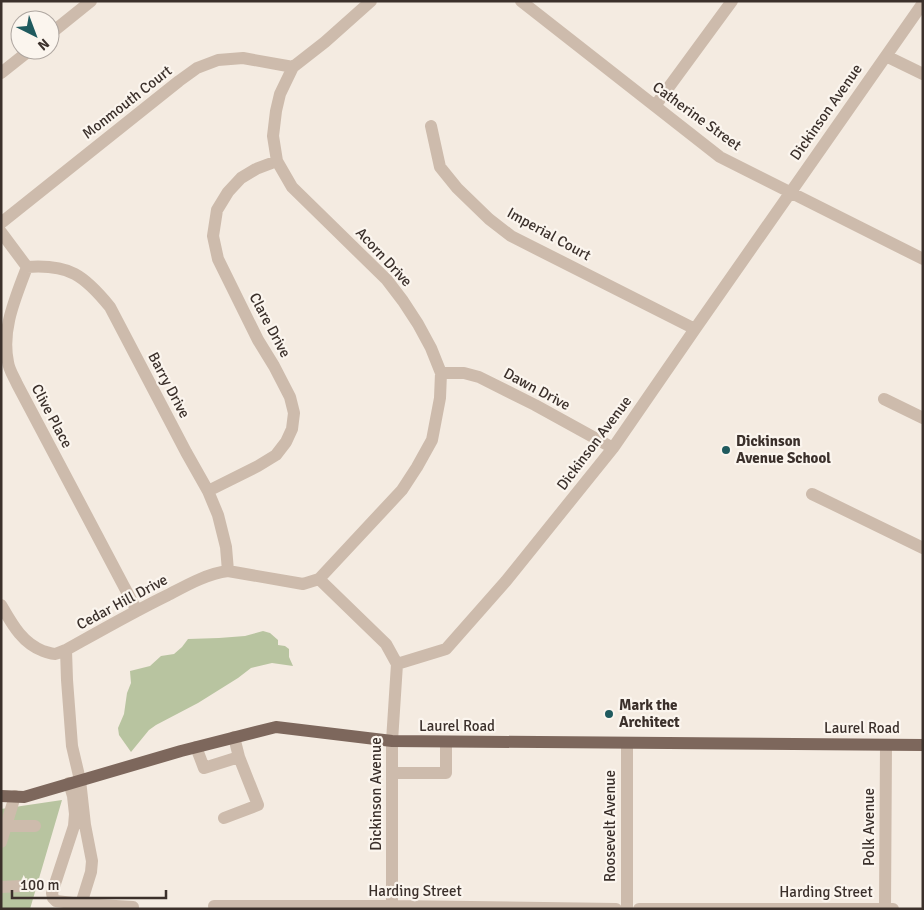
<svg xmlns="http://www.w3.org/2000/svg" width="924" height="910" font-family="Signika,sans-serif">
<style>
.green{fill:#b8c4a0}
.lines{fill:none;stroke-linecap:round;stroke-linejoin:round}
.minor{stroke:#cdbbac;stroke-width:12}
.major{stroke:#7d675c;stroke-width:12}
.poi-dot{fill:#1f5a5e;stroke:#fbf5ee;stroke-width:2}
.labels{text-anchor:middle;stroke-width:4.5;stroke-linejoin:round;paint-order:stroke}
.street-label{font-size:15px;fill:#3b302b;stroke:#fbf5ee}
.poi-label{font-size:15px;font-weight:bold;fill:#3b302b;stroke:#fbf5ee;text-anchor:start}
</style>
<rect width="100%" height="100%" fill="#f4ebe1"/>
<path class="green" d="M263,631L270,633L278,640V645L285,646L289,649V657L293,666L272,663L251,668L238,678L198,703L156,725L149,730L131,752L119,735L118,728L124,714L127,693L131,683L130,671L150,666L161,656L174,654L182,647L188,639L219,638L245,636Z
M62,800L30,909H1V809Z"/>
<g class="lines">
<path class="minor" d="M521,1L720,157L923,259
M50,34L91,1
M886,56L923,74
M1,73L30,50
M655,106L732,1
M431,126L440,167L457,188L489,219L511,236L695,329
M1,223L179,81L197,68L218,60L243,58L293,67
M1,232L27,267
M27,267C69,264 84,275 110,307L186,452L208,491L218,515L226,547L228,571
M27,267C16,297 1,329 8,362C9,370 14,377 17,384L137,611
M441,373H464L479,377L535,405L613,448
M884,399L923,418
M208,491L258,466L276,455L286,442L292,429L294,413L290,397L274,366L258,340L218,259L213,236L217,210L228,192L241,178L256,169L277,161
M812,494L923,548
M319,579L402,490L417,467L432,440L440,398L441,373L431,348L418,324L403,301L387,280L292,187L277,161L273,136L276,111L280,94L293,67L325,42L371,1
M319,579L386,644L397,664
M1,605C12,624 22,643 43,651C47,652 51,654 55,654C59,653 63,651 66,650
M627,743V909
M196,747L204,768L239,757L234,737
M392,773H446V742
M69,783L73,796L75,814L74,826L52,893L53,898L56,901L81,904L91,872L92,861L85,825L80,780L72,746L67,680L66,650C100,631 133,612 168,595C187,585 206,574 228,571L303,584L319,579
M224,818L258,805L239,757
M6,826H35
M1,842L15,796
M1,887L22,886
M81,904L133,907
M214,906H392L616,909
M392,909V741L397,664L446,649L506,581L613,448L695,329L923,3
M639,909H893
M885,909L886,745"/>
<path class="major" d="M1,796L24,797L181,751L276,727L392,741L923,745"/>
</g>
<g class="poi-dot">
<circle cx="726" cy="450" r="5"/>
<circle cx="609" cy="714" r="5"/>
</g>
<g class="labels">
<g class="street-label">
<text transform="translate(127 102) rotate(-38)" y="5">Monmouth Court</text>
<text transform="translate(826 112) rotate(-55)" y="5">Dickinson Avenue</text>
<text transform="translate(697 116) rotate(36)" y="5">Catherine Street</text>
<text transform="translate(549 234) rotate(29)" y="5">Imperial Court</text>
<text transform="translate(384 257) rotate(47)" y="5">Acorn Drive</text>
<text transform="translate(270 325) rotate(62)" y="5">Clare Drive</text>
<text transform="translate(169 385) rotate(62)" y="5">Barry Drive</text>
<text transform="translate(537 389) rotate(28)" y="5">Dawn Drive</text>
<text transform="translate(52 416) rotate(62)" y="5">Clive Place</text>
<text transform="translate(594 443) rotate(-53)" y="5">Dickinson Avenue</text>
<text transform="translate(122 602) rotate(-28)" y="5">Cedar Hill Drive</text>
<text x="457" y="731">Laurel Road</text>
<text x="862" y="733">Laurel Road</text>
<text transform="translate(376 794) rotate(-90)" y="5">Dickinson Avenue</text>
<text transform="translate(610 826) rotate(-90)" y="5">Roosevelt Avenue</text>
<text transform="translate(869 827) rotate(-90)" y="5">Polk Avenue</text>
<text x="415" y="896">Harding Street</text>
<text x="826" y="897">Harding Street</text>
</g>
<g class="poi-label">
<text x="736" y="446">Dickinson<tspan x="736" dy="17">Avenue School</tspan></text>
<text x="619" y="710">Mark the<tspan x="619" dy="17">Architect</tspan></text>
</g>
</g>
<rect width="924" height="910" fill="none" stroke="#3b302b" stroke-width="5"/>
<g transform="translate(35 35) rotate(138)"><circle r="24" fill="#fbf5ee" stroke="#aea6a0"/>
<path d="M0-4L9 19L0 12L-9 19Z" fill="#1f5a5e"/>
<text y="-8" font-size="14" font-weight="bold" text-anchor="middle" fill="#3b302b">N</text>
</g>
<path d="M12 890v8h154v-8" fill="none" stroke="#3b302b" stroke-width="2.5"/>
<text x="20" y="890" font-size="15" fill="#3b302b" stroke="#fbf5ee" stroke-width="4" paint-order="stroke">100 m</text>
</svg>
